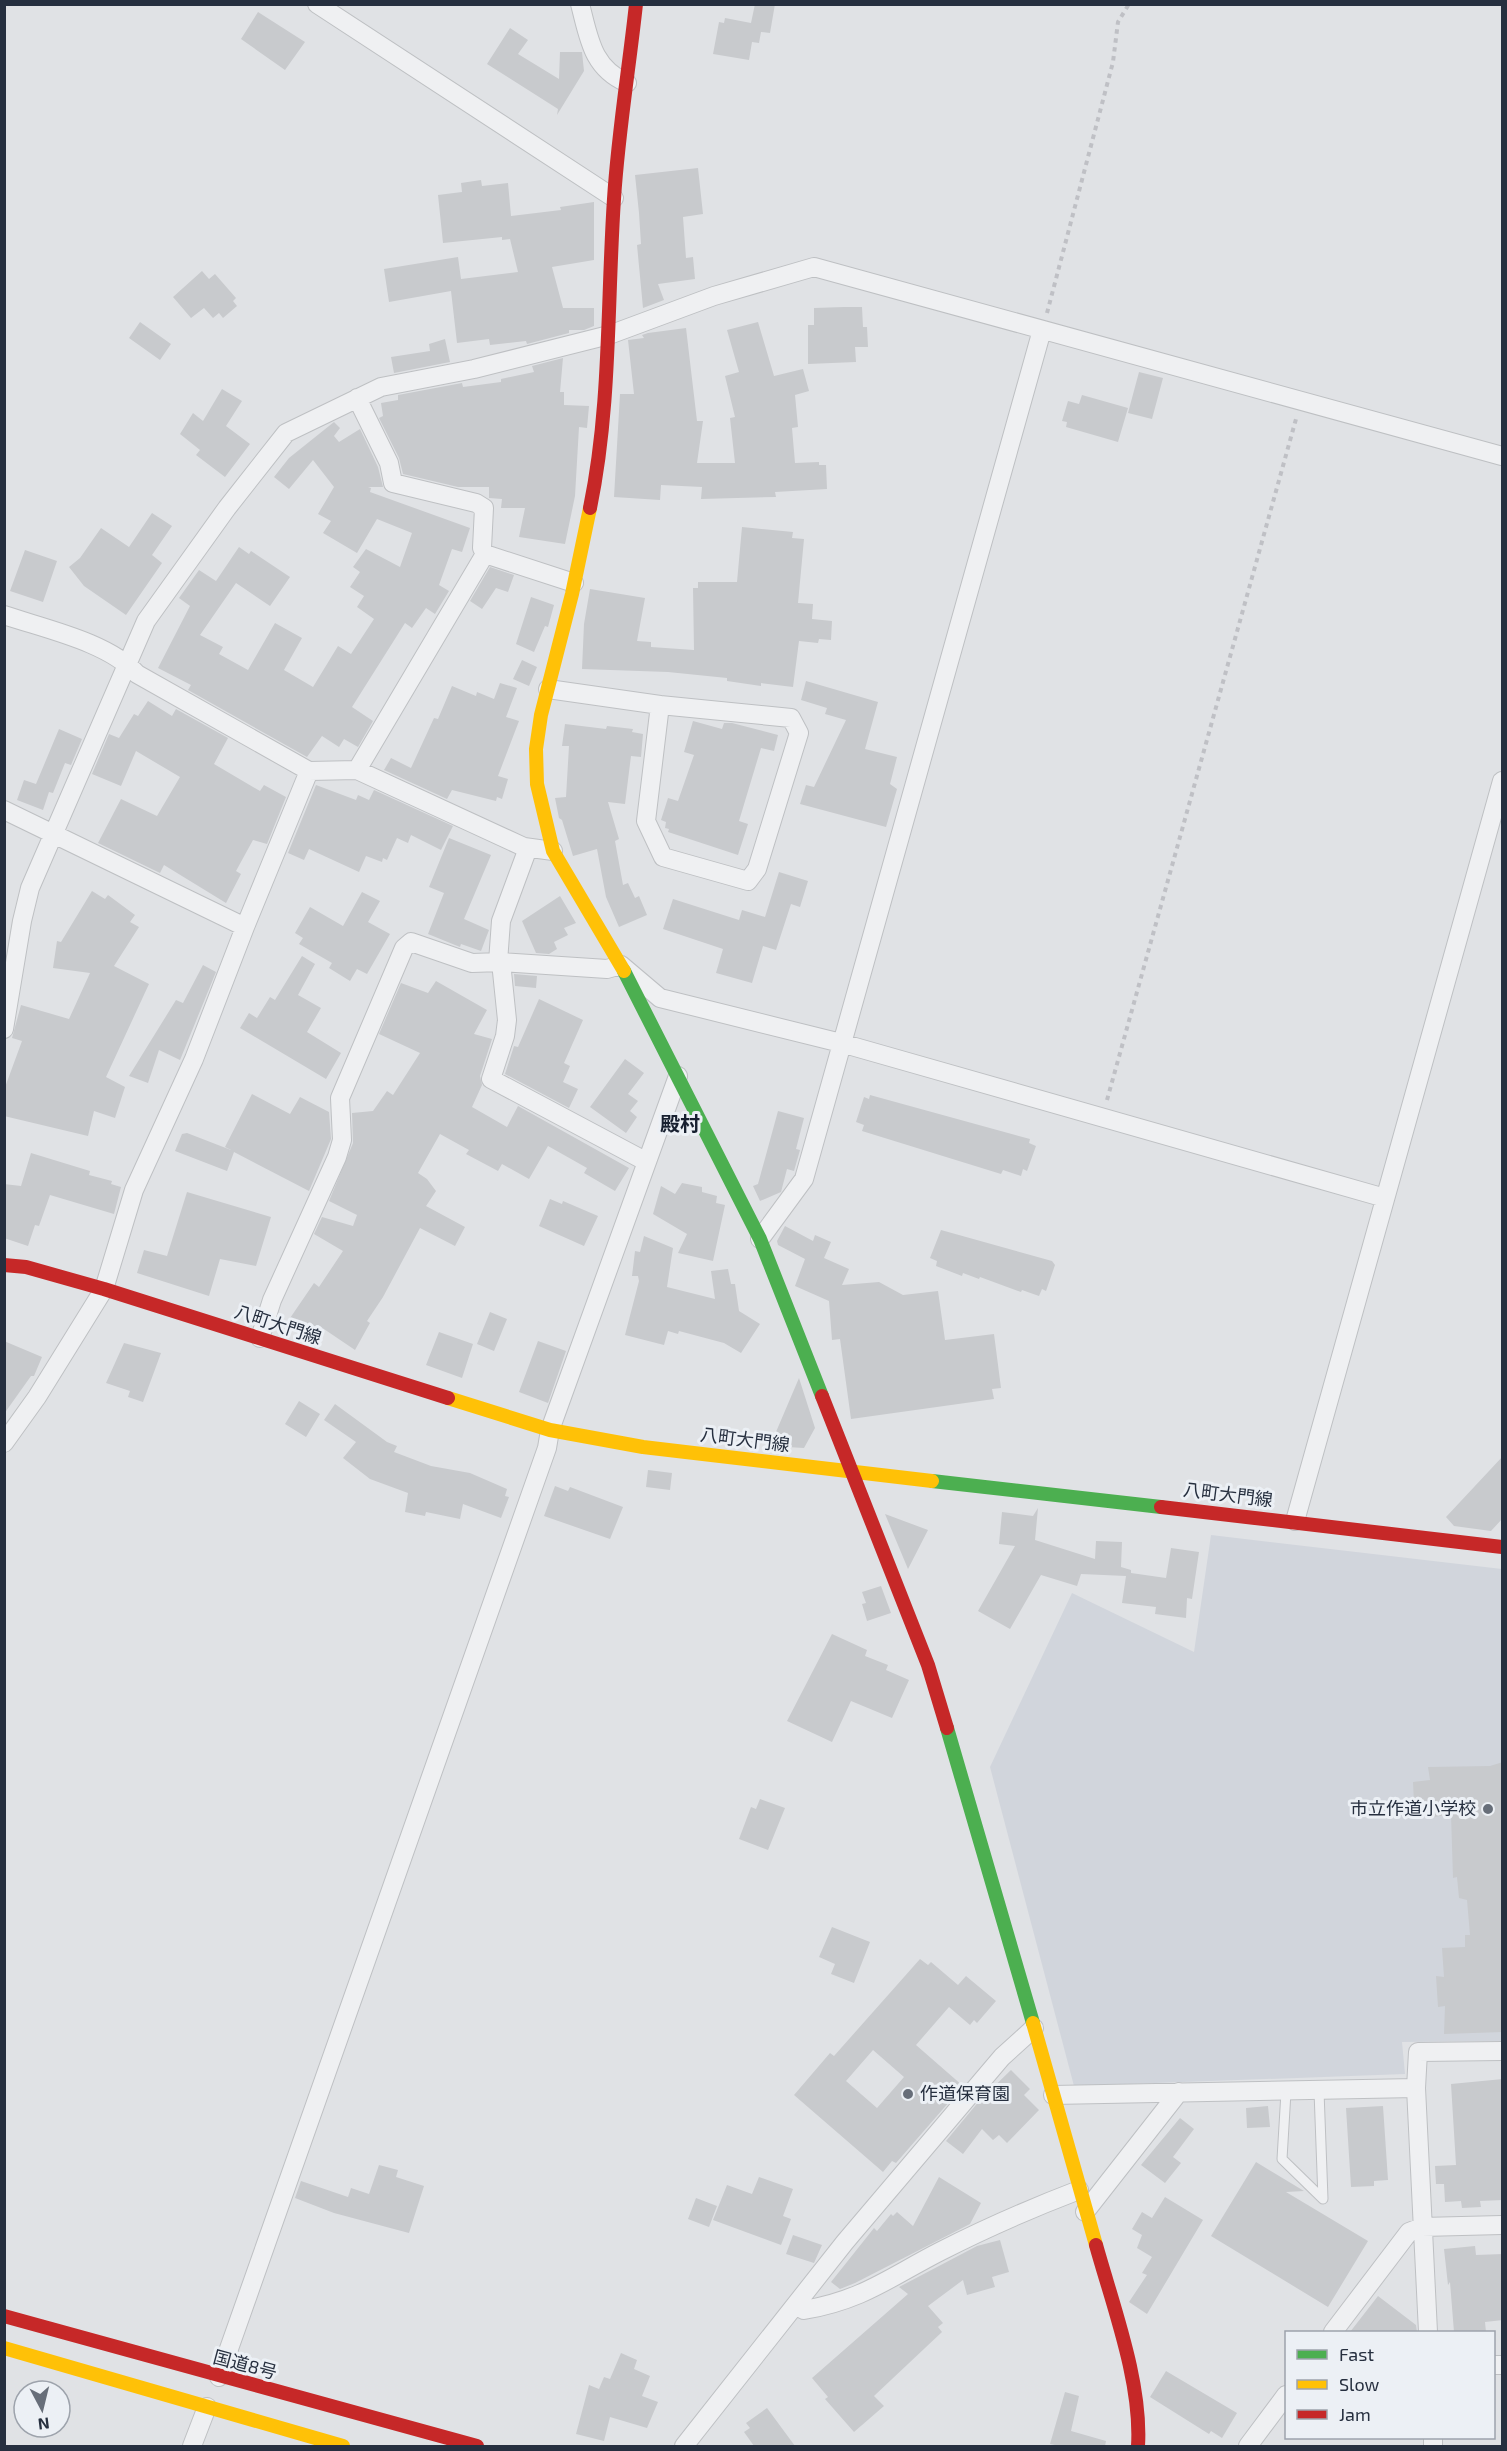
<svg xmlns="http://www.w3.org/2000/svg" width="1507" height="2451" font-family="'Exo 2','Noto Sans JP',sans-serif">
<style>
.built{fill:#d1d5dc}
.building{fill:#c8cacd;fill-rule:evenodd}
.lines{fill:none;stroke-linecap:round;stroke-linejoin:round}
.lane-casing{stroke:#bec0c3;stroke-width:11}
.street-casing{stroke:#bec0c3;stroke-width:20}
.path{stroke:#bfc0c5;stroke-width:4;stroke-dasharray:4.5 4.5;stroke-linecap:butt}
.lane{stroke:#eff0f2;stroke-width:9}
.street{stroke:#eff0f2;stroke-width:18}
.fast{stroke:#4caf50;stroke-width:14}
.slow{stroke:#ffc107;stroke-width:14}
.jam{stroke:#c62828;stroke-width:14}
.poi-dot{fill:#676e79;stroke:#ecf0f5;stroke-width:2}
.labels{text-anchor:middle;stroke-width:6;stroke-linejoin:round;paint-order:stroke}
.street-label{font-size:18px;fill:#262f3f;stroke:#ecf0f5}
.poi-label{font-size:18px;fill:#262f3f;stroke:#ecf0f5;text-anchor:end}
.neighbourhood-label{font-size:20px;font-weight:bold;fill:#182030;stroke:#ecf0f5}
</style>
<rect width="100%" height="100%" fill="#e0e2e5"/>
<path class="built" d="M1211,1535L1502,1569V2041L1402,2042L1405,2074L1074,2086L990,1767L1072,1593L1194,1652Z"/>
<path class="building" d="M755,4H775L770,33L761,32L759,43L752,42L749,60L713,54L719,22L724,23L725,18L751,23Z
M258,12L305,42L285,70L241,39Z
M510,28L528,40L518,54L559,79L560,52H582L584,71L557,115L558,109L487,64Z
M698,168L703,214L683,217L686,258L693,257L695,279L658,284L664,300L643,308L637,245L641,244L639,213L635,175Z
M481,180L482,186L508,183L511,216L561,210L560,207L594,202V260L552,267L563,308H594V326L584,330H569V333L527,344L526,341L490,345L489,339L457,343L451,291L389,302L384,269L458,257L461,279L518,272L510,239L502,240V237L443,243L438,195L462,192L461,183Z
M202,271L209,279L215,274L236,298L233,301L237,306L223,318L219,313L213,318L204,308L191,318L173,297Z
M844,307H862L863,327H867L868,347H855L856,362L808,364V325H814V308Z
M140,322L171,344L160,360L129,338Z
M758,322L774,376L803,369L809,391L795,395L798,427L792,428L795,463L819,462V465H826L827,489L775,492L776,497L701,499L702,487L661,485L660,500L614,497L620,394H634L628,340L644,338L642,335L648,333L686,328L697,421H703L697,463H735L730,418L735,417L725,376L739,372L727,330Z
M445,339L450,362L394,373L391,357L430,351L429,344Z
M563,358L560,392H564V405L589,406L587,428L579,427L575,496L565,544L519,537L525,508H501L502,499L489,498V487H458L403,474L399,458L379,418L383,416L381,403L398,400V395L462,383L463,387L501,382V379L534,372L532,366Z
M1139,372L1163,378L1152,419L1128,413Z
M222,389L242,401L226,426L250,444L225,477L196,455L200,450L180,434L193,413L203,421Z
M1082,395L1128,408L1118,442L1066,427L1067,422L1062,421L1068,401L1079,404Z
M334,422L340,428L334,436L339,442L360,429L378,467L383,487H368L371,488L370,492L470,528L462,552L452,549L439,585L449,591L435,614L426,608L412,628L405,623L352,707L373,721L358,747L344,739L339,747L322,736L307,757L188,690L191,685L158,668L190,606L179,598L199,570L216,581L239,547L249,554L251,551L290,577L270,606L236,583L200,635L223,647L219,654L248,670L275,623L302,638L284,670L313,687L338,646L351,654L374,619L357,607L364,596L350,587L360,572L353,567L366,549L400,567L412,533L377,519L357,553L323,533L331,521L318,514L334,487L313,460L289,489L274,477L289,458Z
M152,513L172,526L152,555L162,563L126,615L84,586L69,567L80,558L101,528L129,547Z
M742,527L793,532L792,538L804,539L798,603L813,604L812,619L832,621L831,640L819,639L818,643L799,641L793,687L761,683V686L727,681V678L668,672L582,669L584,624L590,589L645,598L637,641L651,642V647L694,650L693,588H698V582H737Z
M25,550L57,561L43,602L10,591Z
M490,567L514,575L508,592L496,588L482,609L470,601Z
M531,597L554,605L548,627L545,626L534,652L516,644Z
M522,660L537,667L529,686L513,679Z
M806,681L878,702L865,749L897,757L890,784L897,789L886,827L800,804L806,785L814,787L846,720L825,714L827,708L801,700Z
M500,683L517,688L506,717L519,721L498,776L508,779L502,799L497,797L496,801L452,790L447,799L384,770L391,758L411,768L434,718L438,719L452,686L476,696L477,692L494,699Z
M148,701L172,716L176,709L228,738L214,764L260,791L264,785L286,797L267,844L253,840L236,871L241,874L226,903L164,865L160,873L98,843L121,799L157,816L180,777L136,751L121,786L92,774L109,734L119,738L134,714L138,716Z
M693,721L722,729L724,723H732L778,735L774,751L761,748L739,821L748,824L738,855L668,832L669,829L665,828L666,822L661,820L668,798L678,801L694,755L684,752Z
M565,724L606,729L607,726L633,729L632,732L643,734L641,757L631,756L625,804L608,802L619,839L615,841L623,885L628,883L635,898L639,896L647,915L619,927L606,897L597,849L573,856L562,820L559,818L555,798L566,797L569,746H562Z
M59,729L82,739L71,765L65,763L53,793L49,792L43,810L17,800L24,780L36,784Z
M316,785L356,800L358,795L369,800L374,790L453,826L441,850L411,835L408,843L397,838L387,860L383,858L382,862L366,856L359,872L309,849L304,860L288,853Z
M449,838L491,855L464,919L489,930L481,951L461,944L460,947L428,934L444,893L429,887Z
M779,872L808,881L800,907L791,904L776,950L763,946L752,983L716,973L723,949L663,929L673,899L739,920L742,910L765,917Z
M92,891L105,899L108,895L135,915L130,922L139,927L114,966L149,984L106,1077L125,1087L115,1118L94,1111L88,1136L4,1116V1090L22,1041L12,1038L21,1005L69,1019L90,973L53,968L57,941L61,942Z
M362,892L380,901L368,922L390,934L367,974L357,969L350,981L329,968L332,963L299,944L303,938L295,933L310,907L343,926Z
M560,896L576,923L564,928L568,935L554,942L557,949L549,954L536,953L522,921Z
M302,956L315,964L298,995L321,1008L307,1032L341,1053L326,1079L240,1028L249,1013L257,1018L270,997L275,1000Z
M203,965L216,972L180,1060L159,1050L148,1083L129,1076L176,1000L183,1003Z
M514,974L537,976L536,988L515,986Z
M436,981L487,1010L474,1034L492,1039L480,1076L482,1085L472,1107L507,1127L518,1106L629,1168L615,1191L584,1173L587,1168L548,1146L529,1179L502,1164L498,1171L466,1154L469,1150L440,1134L418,1173L427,1179L436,1191L426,1206L465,1227L455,1246L420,1228L383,1297L367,1321L370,1323L355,1350L318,1325L311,1336L305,1332L303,1335L286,1324L314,1283L319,1287L343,1251L314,1234L322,1217L353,1226L357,1215L329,1201L353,1143L352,1113L373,1111L387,1091L393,1095L420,1053L379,1034L401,983L428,993Z
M539,999L583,1020L564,1063L570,1066L563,1082L578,1089L569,1108L505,1074L514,1046L518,1047Z
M625,1059L644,1073L628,1094L638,1101L630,1111L637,1117L626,1133L590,1107Z
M252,1094L290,1114L300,1097L329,1112L331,1139L309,1191L234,1152L227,1171L175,1151L182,1134L187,1133L231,1150L225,1147Z
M870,1095L1030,1139L1029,1143L1036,1146L1027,1171L1023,1169L1021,1176L1003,1170L1001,1174L862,1131L864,1125L856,1122L864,1097L869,1099Z
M778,1111L804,1118L796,1149L800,1150L794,1171L787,1169L781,1192L760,1201L753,1186L758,1184Z
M31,1153L90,1171L89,1175L112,1181L111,1184L121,1187L114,1214L50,1195L39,1226L35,1225L28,1246L4,1238V1184L21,1186Z
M682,1183L702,1187V1192L717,1196L716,1203L725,1205L713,1261L678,1253L687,1234L653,1214L661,1186L675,1194Z
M187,1192L271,1217L256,1266L220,1259L209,1296L137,1273L144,1250L167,1256Z
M550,1199L562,1204L563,1201L598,1216L584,1246L539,1226Z
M785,1226L813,1241L815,1235L831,1242L824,1258L849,1269L842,1285L879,1282L903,1295L938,1291L945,1340L994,1334L1001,1388L992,1389L994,1399L851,1419L840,1339L832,1340L829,1301L795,1286L805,1259L778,1245L777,1241Z
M941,1230L1052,1261L1055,1265L1046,1291L1042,1289L1039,1296L1022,1290L1021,1292L980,1277L979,1279L963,1273L962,1276L936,1266L937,1261L930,1258Z
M644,1236L673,1248L667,1287L715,1299L711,1271L728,1269L731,1284H735L739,1311L760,1324L741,1353L724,1343L679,1331L678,1334L668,1331L664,1345L625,1335L639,1281L638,1276H632L635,1251L640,1252Z
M490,1312L507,1319L494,1351L477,1344Z
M439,1332L473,1344L462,1378L426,1365Z
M4,1341L42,1357L34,1376H31L4,1414Z
M538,1341L566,1351L548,1403L519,1392Z
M124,1343L161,1353L143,1402L128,1397L130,1391L106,1383Z
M799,1378L815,1428L804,1448L770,1446Z
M299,1401L320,1414L306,1437L285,1424Z
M335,1404L387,1442L397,1446L394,1452L431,1466L470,1473L507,1489L505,1496L509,1497L501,1518L463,1504L460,1519L426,1512L425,1516L405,1512L408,1493L370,1479L343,1458L356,1442L324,1420Z
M1503,1456V1518L1491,1531L1454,1526L1446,1517Z
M648,1470L672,1473L670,1490L646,1487Z
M555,1486L568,1491L570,1487L623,1507L610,1539L544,1516Z
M1038,1508L1035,1540L1095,1559L1096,1541L1122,1542L1121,1567L1131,1570V1573L1166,1578L1171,1548L1199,1552L1192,1599L1187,1598L1186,1618L1155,1614L1156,1607L1122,1603L1126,1576L1081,1574L1077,1586L1041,1575L1010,1629L978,1611L1015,1546L999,1544L1002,1512L1033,1516Z
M885,1514L928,1530L908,1569Z
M881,1586L891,1613L867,1621L862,1604L866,1603L862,1592Z
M832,1634L867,1650L865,1656L888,1665L886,1670L909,1680L892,1718L851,1701L832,1742L787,1721Z
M1503,1762V2032L1444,2034L1445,2006L1438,2007L1436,1976L1444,1977L1442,1948L1465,1947V1935H1470L1467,1900L1459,1898L1457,1877L1453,1878L1451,1814L1429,1818V1804H1414L1413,1782L1430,1780L1428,1767L1490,1766Z
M760,1799L785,1808L768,1850L739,1839L751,1807L756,1809Z
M832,1927L870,1942L854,1983L831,1974L835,1964L819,1957Z
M920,1959L928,1965L931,1962L958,1985L966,1976L996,2001L977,2023L974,2020L970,2025L949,2007L916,2045L963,2086L896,2163L892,2161L883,2172L794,2095L830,2053L834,2056ZM873,2050L904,2077L877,2108L846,2081Z
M1011,2070L1030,2089L1024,2095L1039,2110L1007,2143L999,2135L993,2140L982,2129L963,2154L946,2141L980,2100Z
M1503,2079V2200L1480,2201L1481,2207L1462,2208L1461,2201L1445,2202L1444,2184H1436L1435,2166L1456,2165L1451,2084Z
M1268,2106L1270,2127L1247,2128L1246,2108Z
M1383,2106L1388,2180L1374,2181V2186L1351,2187L1346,2108Z
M1180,2118L1194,2129L1173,2157L1181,2163L1165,2183L1141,2165Z
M1256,2162L1304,2191L1286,2192L1368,2241L1328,2307L1211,2236Z
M379,2165L398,2170L396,2177L424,2186L409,2233L334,2213L295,2198L301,2181L348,2197L351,2188L369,2194Z
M759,2177L793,2189L783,2216L791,2219L781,2245L713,2220L727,2185L752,2194Z
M939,2177L981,2203L970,2224L855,2283L840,2289L831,2282L874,2228L877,2231L891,2214L893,2216L897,2212L913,2226Z
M1165,2197L1203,2220L1147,2314L1129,2302L1147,2275L1142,2273L1152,2257L1137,2248L1142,2235L1132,2229L1142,2212L1152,2218Z
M696,2198L717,2206L709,2227L688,2219Z
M793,2235L822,2245L814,2263L786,2254Z
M1000,2240L1009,2272L992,2277L995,2287L967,2295L963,2280L928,2306L943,2323L938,2327L942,2332L874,2396L884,2406L854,2432L825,2399L828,2397L812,2378L908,2294L899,2287L977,2246Z
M1475,2246L1476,2255L1503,2254V2320L1485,2322L1486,2332H1454L1450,2282L1448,2285L1444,2249Z
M1378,2296L1416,2325L1417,2332H1350Z
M621,2353L637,2360L634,2369L650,2376L642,2396L658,2402L647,2428L610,2417L604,2441L576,2434L589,2385L599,2389L604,2377L610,2379Z
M1166,2371L1237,2413L1222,2438L1211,2431L1209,2434L1150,2397Z
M1065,2392L1079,2396L1071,2431L1106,2441L1105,2446H1060L1050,2444Z
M767,2408L795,2446H754L744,2432L750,2428L746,2423Z"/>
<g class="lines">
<g class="lane-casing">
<path id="lane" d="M1286,2092L1282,2159L1323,2199L1319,2091"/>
</g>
<g class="street-casing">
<path id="street" d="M317,4L614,198
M580,4C589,38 592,68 627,83
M357,398L389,463L393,483L476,503L484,508L482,548L485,554
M4,615C45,629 108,642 137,674L309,771L357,770L524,847L553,851
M548,689L660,705L646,821L663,857L748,881L757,869L799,733L791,718L660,705
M357,770L485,554L574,583
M4,810L245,927
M498,962L501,921L528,848
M501,962L507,1020L505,1036L491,1079L647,1162
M4,1029L22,921L30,888L146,621L227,508L286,433L381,387L474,369L609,335L714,296L814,267L1502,456
M760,1239L804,1179L1042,330
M260,1338L272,1300L337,1157L342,1140L340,1098L404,948L411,942L472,963L501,962L607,969L621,965L660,998L841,1043L1385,1198
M4,1443L37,1397L104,1289L134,1190L194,1059L245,927L309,771
M1295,1521L1502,781
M1053,2095L1416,2088
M1085,2212L1179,2092
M796,2305L804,2310C863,2300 890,2277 941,2251C986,2228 1032,2208 1079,2190
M1333,2332L1409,2232L1422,2227L1502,2225
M1428,2332L1416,2088L1418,2052L1502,2051
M1494,2365H1502
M219,2377L547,1448L550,1430L678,1076
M1433,2438V2446
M192,2446L207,2407
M684,2446L845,2242L1002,2057L1034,2028
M1248,2446L1286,2395"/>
</g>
<path class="path" d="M1047,313L1113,62L1118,22L1129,4
M1107,1100L1296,419"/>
<use href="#lane" class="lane"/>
<use href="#street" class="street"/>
<path class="fast" d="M624,971L760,1239L822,1396
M932,1481L1161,1507
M947,1728L1033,2023"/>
<path class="slow" d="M590,508L572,594L541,715L536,749L537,784L553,851L624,971
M448,1398L550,1430L643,1447L932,1481
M1033,2023L1096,2245
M4,2348L343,2446"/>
<path class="jam" d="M590,508C611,406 607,303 614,199C618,134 629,69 636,4
M4,1265L26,1267L104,1289L448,1398
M822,1396L928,1665L947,1728
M1161,1507L1502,1547
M1096,2245C1113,2306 1142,2383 1138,2446
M4,2316L477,2446"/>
</g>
<g class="poi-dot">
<circle cx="1488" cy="1809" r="6"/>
<circle cx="908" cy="2094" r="6"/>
</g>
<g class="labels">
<g class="street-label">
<text transform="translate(278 1325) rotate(18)" y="6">八町大門線</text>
<text transform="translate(745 1440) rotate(7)" y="6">八町大門線</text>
<text transform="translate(1228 1495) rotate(7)" y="6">八町大門線</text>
<text transform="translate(245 2365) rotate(15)" y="6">国道8号</text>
</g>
<g class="poi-label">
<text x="1476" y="1815">市立作道小学校</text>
<text x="920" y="2100" text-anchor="start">作道保育園</text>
</g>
<g class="neighbourhood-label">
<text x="680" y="1131">殿村</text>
</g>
</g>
<rect width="1507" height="2451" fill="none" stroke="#262f3f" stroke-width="12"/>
<rect x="1285" y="2331" width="210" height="108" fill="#ecf0f5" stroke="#9da3ac" stroke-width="1.5"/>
<rect x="1297" y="2350" width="30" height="9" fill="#4caf50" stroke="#9da3ac" stroke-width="1.5"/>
<text x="1339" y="2361" font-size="18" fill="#262f3f">Fast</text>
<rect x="1297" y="2380" width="30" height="9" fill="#ffc107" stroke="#9da3ac" stroke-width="1.5"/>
<text x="1339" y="2391" font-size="18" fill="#262f3f">Slow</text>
<rect x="1297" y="2410" width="30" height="9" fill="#c62828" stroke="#9da3ac" stroke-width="1.5"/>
<text x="1339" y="2421" font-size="18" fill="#262f3f">Jam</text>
<g transform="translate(42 2409) rotate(173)"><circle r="28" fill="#ecf0f5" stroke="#9da3ac" stroke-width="1.5"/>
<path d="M0-4.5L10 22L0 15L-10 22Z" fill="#676e79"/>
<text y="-9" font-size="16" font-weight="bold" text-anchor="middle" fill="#262f3f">N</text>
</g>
</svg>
